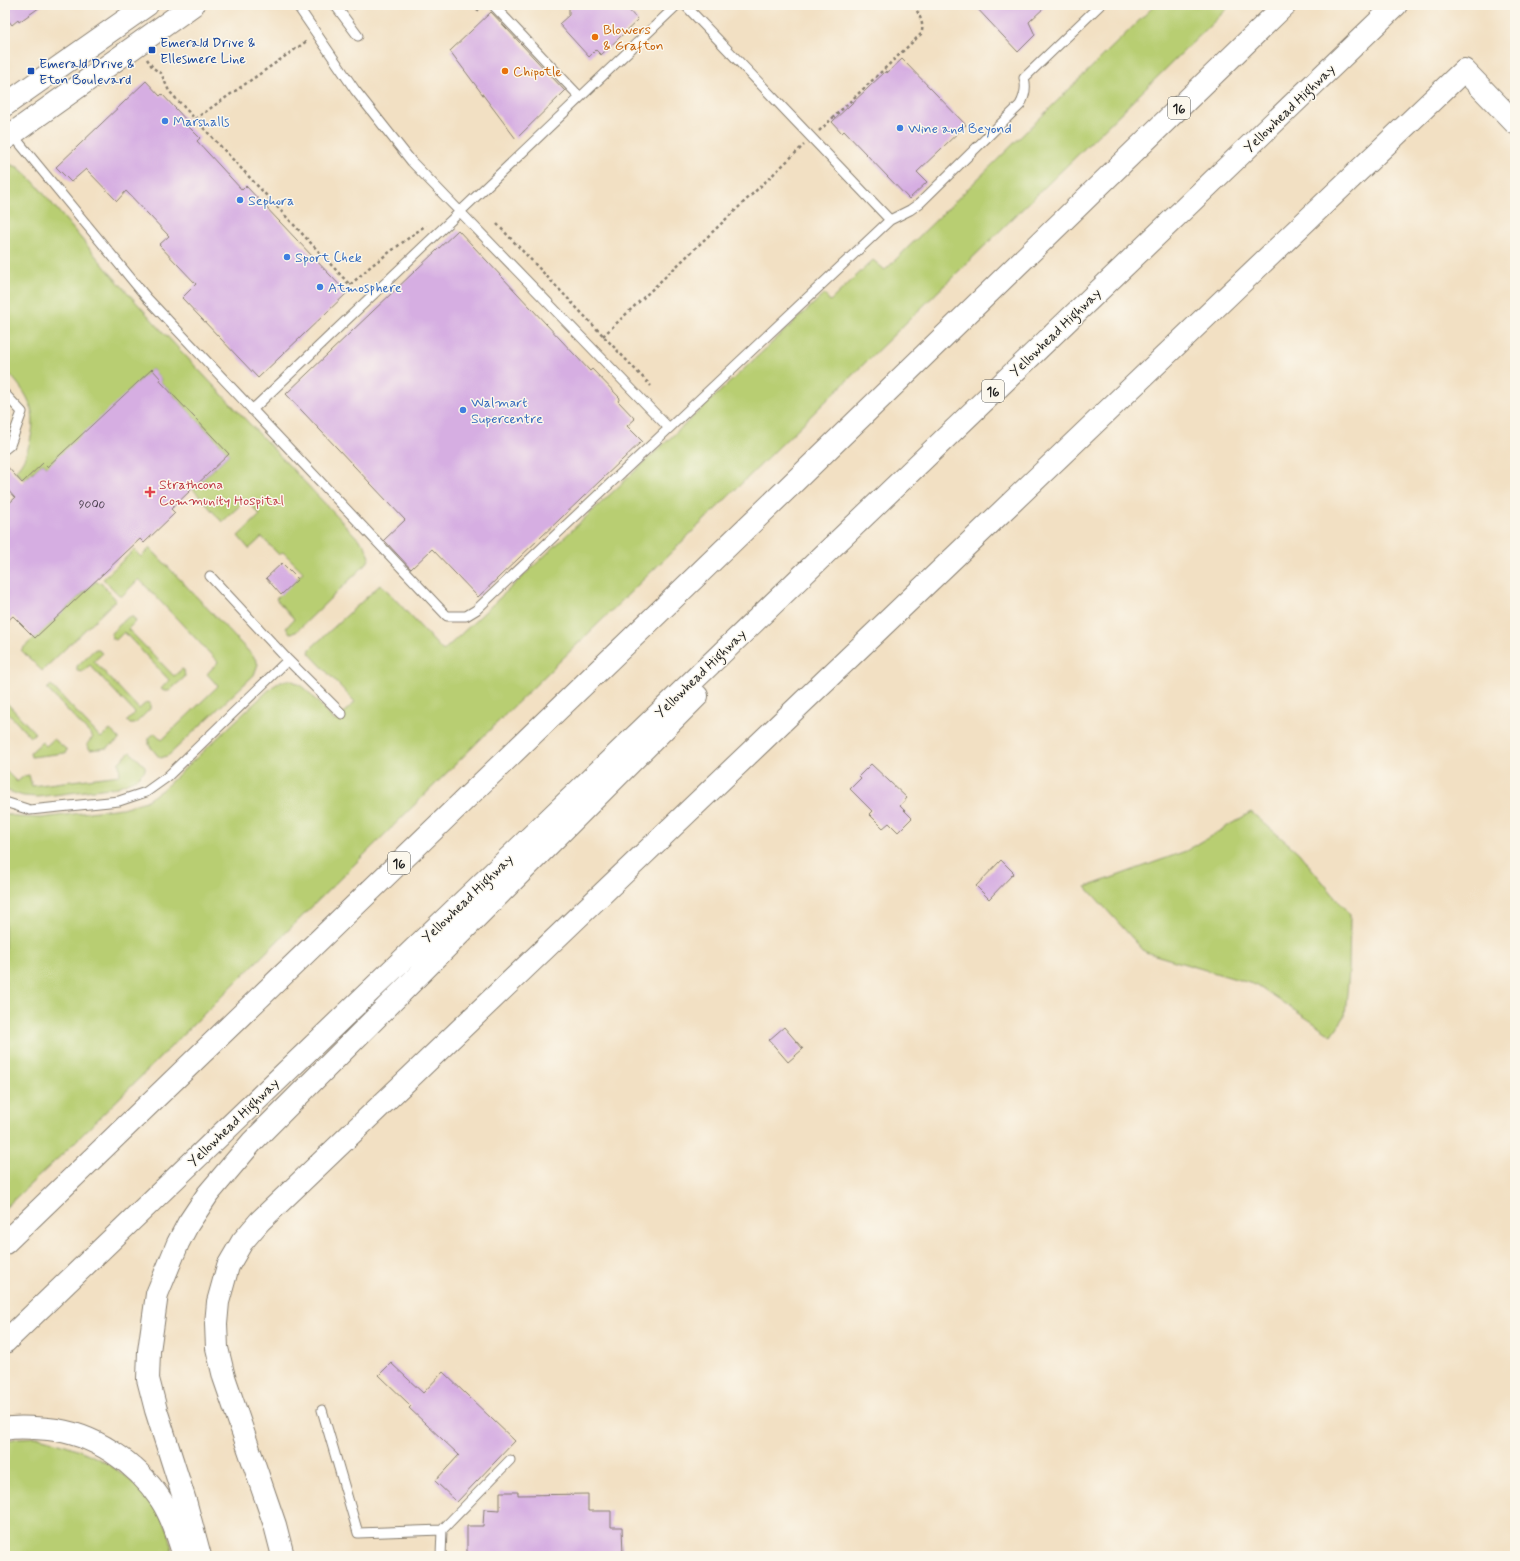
<svg xmlns="http://www.w3.org/2000/svg" width="1520" height="1561" font-family="Mynerve,sans-serif">
<style>
.green{fill:#b8ce72;stroke:#6a7547}
.building{fill:#d6aee2}
.lines{fill:none;stroke-linecap:round;stroke-linejoin:round}
.lane-casing{stroke:#877e70;stroke-width:11}
.secondary-casing{stroke:#877e70;stroke-width:24}
.highway-casing{stroke:#877e70;stroke-width:24}
.path{stroke:#877e70;stroke-width:2.5;stroke-dasharray:3 3;stroke-linecap:butt}
.lane{stroke:#fff;stroke-width:9}
.secondary{stroke:#fff;stroke-width:22}
.highway{stroke:#fff;stroke-width:22}
.food-dot{fill:#e8710a;stroke:#fbf7ec;stroke-width:1.5}
.transit-dot{fill:#1a4fb4;stroke:#fbf7ec;stroke-width:1.5}
.shop-dot{fill:#3f7fe0;stroke:#fbf7ec;stroke-width:1.5}
.health-dot{fill:#e0444e;stroke:#fbf7ec;stroke-width:1.5}
.labels{text-anchor:middle;stroke-width:3;stroke-linejoin:round;paint-order:stroke}
.number-label{font-size:12px;fill:#4a404e}
.shield{fill:#fbf7ec;stroke:#5f5e5a;stroke-width:1}
.shield-label{font-size:13px;font-weight:bold;fill:#1c1c1c}
.food-label{font-size:14px;fill:#c56008;stroke:#fbf7ec;text-anchor:start}
.transit-label{font-size:14px;fill:#164399;stroke:#fbf7ec;text-anchor:start}
.street-label{font-size:14px;fill:#1c1c1c;stroke:#fbf7ec}
.shop-label{font-size:14px;fill:#366cbe;stroke:#fbf7ec;text-anchor:start}
.health-label{font-size:14px;fill:#be3a42;stroke:#fbf7ec;text-anchor:start}
</style>
<rect width="100%" height="100%" fill="#fbf7ec"/>
<filter id="ink" filterUnits="userSpaceOnUse"><feTurbulence type="fractalNoise" baseFrequency=".025" numOctaves="2"/><feDisplacementMap in="SourceGraphic" scale="8" xChannelSelector="R" yChannelSelector="G"/><feConvolveMatrix kernelMatrix="1 2 1 2 8 2 1 2 1" color-interpolation-filters="sRGB"/></filter>
<filter id="wash" filterUnits="userSpaceOnUse"><feTurbulence type="fractalNoise" baseFrequency=".012" numOctaves="4" result="noise"/><feDisplacementMap in="SourceGraphic" scale="16" xChannelSelector="R" yChannelSelector="G"/><feGaussianBlur stdDeviation="0.9" result="paint"/><feColorMatrix in="noise" values="0 0 0 0 0 0 0 0 0 0 0 0 0 0 0 0 0 1.4 0 .05"/><feComposite in="paint" operator="in"/></filter>
<g filter="url(#wash)">
<rect width="100%" height="100%" fill="#f2e0c3"/>
<path class="green" d="M1155,5H1231L509,711L70,1147L5,1208V813L17,817L41,818L122,808L146,801L163,789L272,687C277,684 282,680 289,680C304,682 324,711 335,721L355,702L309,653L310,649L381,584L443,651L824,294L830,301L873,260L885,270Z
M5,163L18,167L34,182L110,273L163,332L365,546L370,557L367,563L296,632L290,633L286,628L294,619L276,599L303,572L283,552L279,555L262,537L249,549L238,536L260,515L246,500L222,522L193,489L229,454L160,381L161,379L152,369L49,468L43,463L24,480L15,471C24,462 27,453 30,441C39,408 26,392 5,369Z
M150,548L254,657L258,664L254,675L169,755L161,758L158,756L149,745V738L155,733L162,740L218,686L207,674L218,662L139,579L121,597L103,579L134,550L141,557Z
M96,581L98,583L101,582L116,600L42,671L21,650Z
M128,617H133L136,621L128,629L174,676L182,669L184,670L185,677L169,691H164L161,689L169,680L124,632L116,640L112,638L111,633Z
M96,649L100,651L102,654L94,661L139,709L147,702L150,703V709L135,724H130L127,721L135,713L90,665L82,672L77,671V666L94,650Z
M51,685L101,738L110,730L119,738V740L107,748L90,750L87,744L93,737L47,689Z
M5,701L35,733L30,737L5,710Z
M54,739L67,750L65,753L31,757L30,753L42,742L46,746Z
M130,752L145,766V770L136,779L117,787L38,797L23,796L5,790V770L17,782L24,776L29,775L32,786L120,775L119,762Z
M1251,812L1298,852L1350,915L1349,971L1345,1016L1332,1035L1256,985L1145,952L1086,887L1186,851Z
M39,1437C95,1452 138,1473 166,1526C171,1534 171,1547 173,1556H5V1441L18,1438Z"/>
<g id="blocks">
<path class="building" d="M5,5H43L19,22L18,20L12,25L5,16Z
M569,5H624L638,20L601,55L596,50L589,57L559,24L569,15Z
M974,5H1047L1029,22L1035,35L1018,52Z
M491,12L565,91L516,139L450,51Z
M902,59L966,125L917,172L927,182L909,199L844,131L842,133L832,122L886,71L887,73Z
M146,81L160,96L162,94L189,123L187,125L200,138L197,141L242,190L246,186L347,293L258,378L182,298L196,284L159,245L169,236L126,191L117,201L86,169L71,182L56,167Z
M458,230L590,371L592,369L620,398L618,401L635,419L627,426L642,441L478,597L432,549L411,569L384,540L405,520L286,394Z
M152,369L161,379L160,381L229,454L171,509L175,513L144,543L140,539L35,638L13,616L5,623V507L15,498L5,487V464L22,483L43,463L47,467Z
M282,563L298,579L281,595L266,578Z
M871,764L907,798L900,806L912,818L898,832L889,823L883,828L869,814L872,811L850,789L861,778L859,776Z
M1001,860L1014,873L989,899L976,886Z
M784,1027L803,1049L788,1062L769,1040Z
M391,1363L423,1393L443,1372L515,1441L457,1502L435,1481L459,1455L409,1408L411,1406L379,1375Z
M500,1492H518V1495L588,1494V1511H611V1527H622L623,1556H467V1526H483L484,1509L500,1510Z"/>
</g>
</g>
<g filter="url(#ink)">
<use href="#blocks" fill-opacity="0" stroke="#877e70" stroke-width="1"/>
<g class="lines">
<g class="lane-casing">
<path id="lane" d="M297,5L355,90L412,162L668,427
M335,5L358,36
M493,5L580,97
M685,5L890,220
M12,134L147,298L447,616H466L476,610L890,220L910,210L920,203L1020,105C1025,96 1027,88 1024,78L1100,5
M5,394L22,412L10,445L5,449
M252,410L677,5
M288,660L342,714
M5,802L30,810L119,801L146,792L167,777L288,660L210,576
M322,1410L358,1533L442,1530
M441,1556L442,1530L510,1460"/>
</g>
<g class="secondary-casing">
<path id="secondary" d="M5,105L147,5
M5,139L193,5
M283,1556L275,1525L224,1377L217,1348L216,1324L218,1302L228,1266L242,1242L260,1221L1464,70L1515,123"/>
</g>
<g class="highway-casing">
<path id="highway" d="M5,1243L794,482L1285,5
M5,1342L1396,5
M5,1429C18,1426 34,1428 48,1429C93,1433 136,1462 161,1500C172,1517 178,1537 184,1556
M200,1556L186,1504L156,1410L148,1379L149,1351L157,1294L178,1243L188,1224L208,1194L252,1142L697,696"/>
</g>
<path class="path" d="M472,5L481,12
M353,9L359,5
M147,59L153,68L161,73L169,91L350,285L371,266L426,225
M195,119L307,41
M819,131L921,34C925,25 919,13 913,5
M497,224L651,386
M603,336L804,145"/>
<use href="#lane" class="lane"/>
<use href="#secondary" class="secondary"/>
<use href="#highway" class="highway"/>
</g>
</g>
<g class="food-dot">
<circle cx="595" cy="37" r="4"/>
<circle cx="505" cy="71" r="4"/>
</g>
<g class="transit-dot">
<rect x="148" y="46" width="8" height="8" rx="2"/>
<rect x="27" y="67" width="8" height="8" rx="2"/>
</g>
<g class="shop-dot">
<circle cx="165" cy="121" r="4"/>
<circle cx="900" cy="128" r="4"/>
<circle cx="240" cy="200" r="4"/>
<circle cx="287" cy="257" r="4"/>
<circle cx="320" cy="287" r="4"/>
<circle cx="463" cy="410" r="4"/>
</g>
<path class="health-dot" d="M148 486h4v4h4v4h-4v4h-4v-4h-4v-4h4z"/>
<g class="labels">
<g class="number-label">
<text x="92" y="508">9000</text>
</g>
<g class="shield">
<rect x="1168" y="97" width="22" height="22" rx="3"/>
<rect x="982" y="380" width="22" height="22" rx="3"/>
<rect x="388" y="852" width="22" height="22" rx="3"/>
</g>
<g class="shield-label">
<text x="1179" y="113">16</text>
<text x="993" y="396">16</text>
<text x="399" y="868">16</text>
</g>
<g class="food-label">
<text x="603" y="34">Blowers<tspan x="603" dy="16">&amp; Grafton</tspan></text>
<text x="513" y="76">Chipotle</text>
</g>
<g class="transit-label">
<text x="160" y="47">Emerald Drive &amp;<tspan x="160" dy="16">Ellesmere Line</tspan></text>
<text x="39" y="68">Emerald Drive &amp;<tspan x="39" dy="16">Eton Boulevard</tspan></text>
</g>
<g class="street-label">
<text transform="translate(1289 108) rotate(-44)" y="5">Yellowhead Highway</text>
<text transform="translate(1055 332) rotate(-44)" y="5">Yellowhead Highway</text>
<text transform="translate(700 673) rotate(-44)" y="5">Yellowhead Highway</text>
<text transform="translate(467 898) rotate(-44)" y="5">Yellowhead Highway</text>
<text transform="translate(233 1122) rotate(-44)" y="5">Yellowhead Highway</text>
</g>
<g class="shop-label">
<text x="173" y="126">Marshalls</text>
<text x="908" y="133">Wine and Beyond</text>
<text x="248" y="205">Sephora</text>
<text x="295" y="262">Sport Chek</text>
<text x="328" y="292">Atmosphere</text>
<text x="471" y="407">Walmart<tspan x="471" dy="16">Supercentre</tspan></text>
</g>
<g class="health-label">
<text x="159" y="489">Strathcona<tspan x="159" dy="16">Community Hospital</tspan></text>
</g>
</g>
<rect width="1520" height="1561" fill="none" stroke="#fbf7ec" stroke-width="20"/>
</svg>
